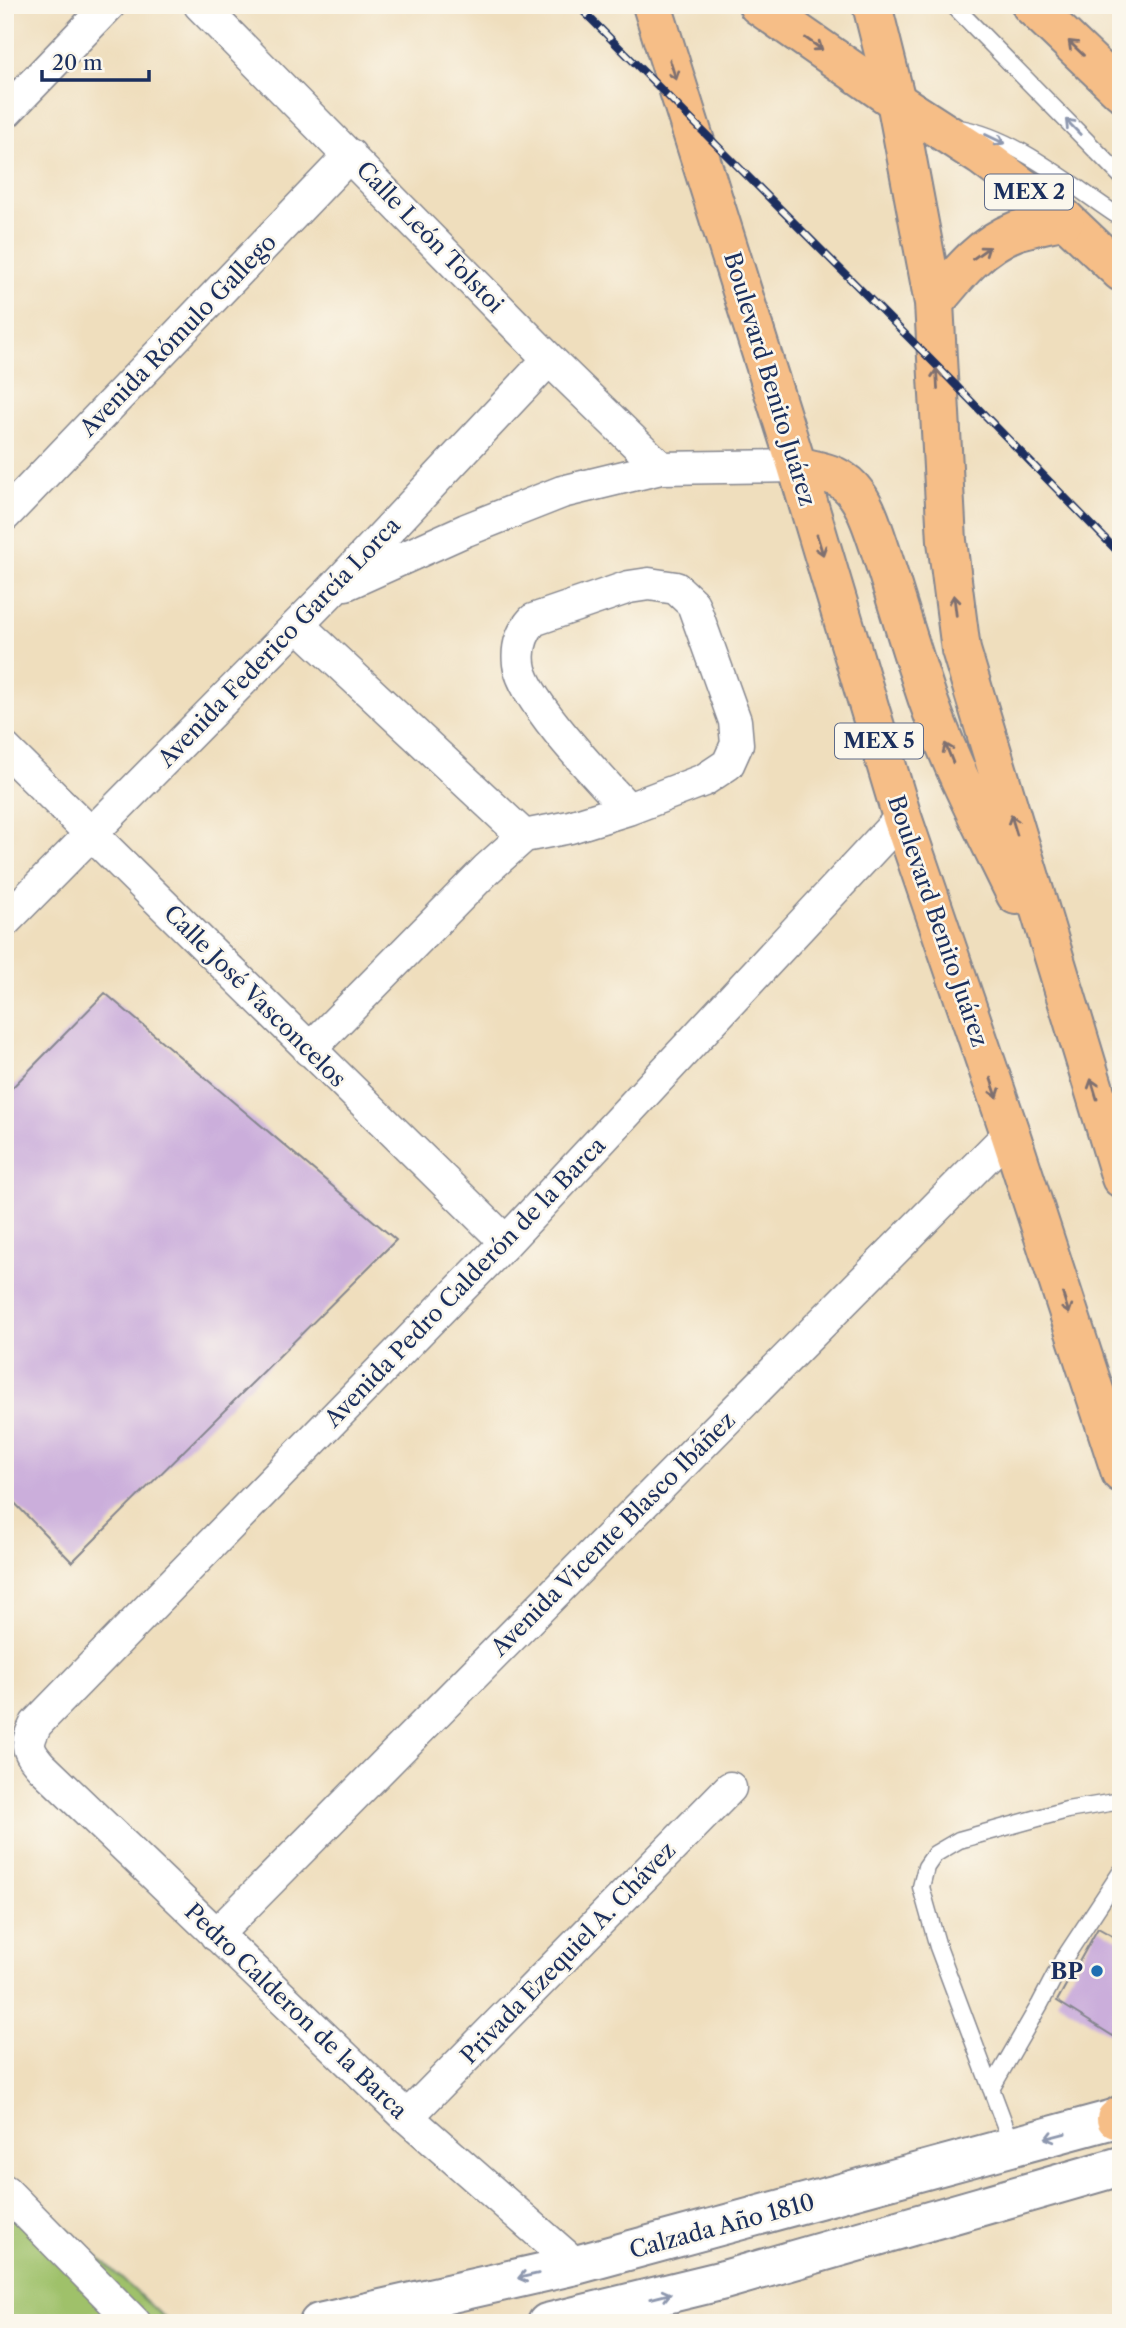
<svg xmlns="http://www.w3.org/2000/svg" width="1126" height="2328" font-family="'Libre Caslon Text',serif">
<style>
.green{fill:#9fc16a;stroke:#5d7864;stroke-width:2}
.building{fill:#cbaedb}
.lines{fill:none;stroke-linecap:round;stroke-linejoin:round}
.service-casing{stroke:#85868e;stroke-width:19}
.minor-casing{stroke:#85868e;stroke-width:35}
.tertiary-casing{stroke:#85868e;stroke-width:42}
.primary-casing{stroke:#85868e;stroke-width:42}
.trunk-casing{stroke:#85868e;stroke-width:42}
.service{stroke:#fff;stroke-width:16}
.minor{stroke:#fff;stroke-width:32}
.tertiary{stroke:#fff;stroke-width:38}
.primary{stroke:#f6be87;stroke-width:38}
.trunk{stroke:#f6be87;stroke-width:38}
.rail-casing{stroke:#1b2f5e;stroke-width:8}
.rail{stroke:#fbf7ec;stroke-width:5;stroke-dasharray:16;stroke-linecap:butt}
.oneway{stroke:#7e6f70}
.oneway2{stroke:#8d97ae}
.poi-dot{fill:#1f6fb2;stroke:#fbf7ec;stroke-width:2.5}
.labels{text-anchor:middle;stroke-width:5;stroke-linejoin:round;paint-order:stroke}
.shield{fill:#fbf7ec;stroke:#5e6b89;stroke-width:2}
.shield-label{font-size:21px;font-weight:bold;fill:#1b2f5e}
.street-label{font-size:23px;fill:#1b2f5e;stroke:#fbf7ec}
.poi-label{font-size:23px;font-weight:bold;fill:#1b2f5e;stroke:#fbf7ec;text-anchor:end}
</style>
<rect width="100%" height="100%" fill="#fbf7ec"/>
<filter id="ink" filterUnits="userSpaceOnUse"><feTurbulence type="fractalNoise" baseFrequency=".0143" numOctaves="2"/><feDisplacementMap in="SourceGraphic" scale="14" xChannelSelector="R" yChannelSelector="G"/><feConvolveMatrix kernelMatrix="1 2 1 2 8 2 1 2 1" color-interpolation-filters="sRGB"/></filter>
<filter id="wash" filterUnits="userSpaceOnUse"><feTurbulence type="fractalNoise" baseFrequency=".00686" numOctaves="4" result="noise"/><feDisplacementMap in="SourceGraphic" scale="28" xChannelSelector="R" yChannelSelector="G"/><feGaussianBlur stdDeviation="1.57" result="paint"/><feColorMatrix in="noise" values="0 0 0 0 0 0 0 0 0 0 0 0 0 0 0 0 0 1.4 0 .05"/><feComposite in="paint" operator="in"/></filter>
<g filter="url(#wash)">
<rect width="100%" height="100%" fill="#efdebd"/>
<path class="green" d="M5,2172L170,2323H5Z"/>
<g id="blocks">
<path class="building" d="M105,993L396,1240L72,1562L5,1493V1095Z
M1098,1928L1121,1941V2041L1057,2001Z"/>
</g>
</g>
<g filter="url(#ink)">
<use href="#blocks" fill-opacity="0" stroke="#85868e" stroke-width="2"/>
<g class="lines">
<g class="service-casing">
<path id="service" d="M953,5L1121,176
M959,128C1017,138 1072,186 1121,218
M991,2089L1040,2004L1063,1960L1121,1872
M1013,2147L938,1947L921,1887L926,1867L935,1854L959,1840L1067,1810L1121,1801"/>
</g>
<g class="minor-casing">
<path id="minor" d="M200,5L549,359L661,468
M5,113L109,5
M5,515L350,155
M346,584L466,530L562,492L661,468L797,466
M298,625L524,836
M5,749L506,1242
M524,836L570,827L628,809C601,780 523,700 519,664C517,647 522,632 533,620L629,587L649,584L676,588L693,604L735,721L737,744L728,764L704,780L628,809
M5,921L332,590L549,359
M309,1050L487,869L524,836
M216,1935L1010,1133
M407,2117L730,1788
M5,2191L135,2323
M576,2265L407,2117L41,1766C26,1749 26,1744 36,1724L506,1242L902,817"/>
</g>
<g class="tertiary-casing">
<path id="tertiary" d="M319,2323L576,2265L1121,2117
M547,2323L724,2280L1121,2166"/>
</g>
<g class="primary-casing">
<path id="primary" d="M758,5L896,101L981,156L1065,219L1121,272
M1031,5L1121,91"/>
</g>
<g class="trunk-casing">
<path id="trunk" d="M652,5L797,466L902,817L1010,1133L1121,1473
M872,5L896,101L934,303L947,541L961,650L1121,1178
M934,303C957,275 981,244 1016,231C1032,226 1049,223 1065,219
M797,466C821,472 842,473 857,495C868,510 874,532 880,549C894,591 906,634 920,676C944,753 981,823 1016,895
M1116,2119L1121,2115"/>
</g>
<use href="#service" class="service"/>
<use href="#minor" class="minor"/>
<use href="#tertiary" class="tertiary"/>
<use href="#primary" class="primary"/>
<use href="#trunk" class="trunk"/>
<g class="rail-casing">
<path id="rail" d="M577,5L937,366L1121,555"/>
</g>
<use href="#rail" class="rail"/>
</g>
<defs><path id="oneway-shaft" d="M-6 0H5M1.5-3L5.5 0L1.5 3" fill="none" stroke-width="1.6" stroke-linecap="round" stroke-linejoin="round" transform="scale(1.75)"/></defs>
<g class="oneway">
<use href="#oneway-shaft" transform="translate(814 44) rotate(35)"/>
<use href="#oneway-shaft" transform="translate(1076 48) rotate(-136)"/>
<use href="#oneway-shaft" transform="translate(673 70) rotate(72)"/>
<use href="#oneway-shaft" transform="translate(981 253) rotate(-36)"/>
<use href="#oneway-shaft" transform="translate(937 379) rotate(-93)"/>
<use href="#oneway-shaft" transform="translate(820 545) rotate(73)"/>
<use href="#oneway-shaft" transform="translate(955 605) rotate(-97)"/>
<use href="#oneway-shaft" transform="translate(949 753) rotate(-112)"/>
<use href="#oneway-shaft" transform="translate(1014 825) rotate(-107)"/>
<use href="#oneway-shaft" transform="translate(994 1088) rotate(71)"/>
<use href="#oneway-shaft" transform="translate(1094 1089) rotate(-107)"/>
<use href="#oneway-shaft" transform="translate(1066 1304) rotate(72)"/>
</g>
<g class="oneway2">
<use href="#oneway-shaft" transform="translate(1073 127) rotate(-134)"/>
<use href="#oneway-shaft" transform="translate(995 139) rotate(25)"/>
<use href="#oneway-shaft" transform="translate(1055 2136) rotate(165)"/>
<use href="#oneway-shaft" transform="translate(528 2276) rotate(167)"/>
<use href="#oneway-shaft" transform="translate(661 2296) rotate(-14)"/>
</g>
</g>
<circle class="poi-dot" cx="1097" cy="1971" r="7"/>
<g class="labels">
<g class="shield">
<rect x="985" y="174.5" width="88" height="35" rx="5"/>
<rect x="835" y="723.5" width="88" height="35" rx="5"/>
</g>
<g class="shield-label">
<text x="1029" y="199">MEX 2</text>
<text x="879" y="748">MEX 5</text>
</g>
<g class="street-label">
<text transform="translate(430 237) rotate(46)" y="8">Calle León Tolstoi</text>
<text transform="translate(178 335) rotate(-46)" y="8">Avenida Rómulo Gallego</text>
<text transform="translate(770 379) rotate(73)" y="8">Boulevard Benito Juárez</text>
<text transform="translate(279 642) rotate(-46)" y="8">Avenida Federico García Lorca</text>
<text transform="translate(938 921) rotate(71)" y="8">Boulevard Benito Juárez</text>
<text transform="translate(255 996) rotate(45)" y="8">Calle José Vasconcelos</text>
<text transform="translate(465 1282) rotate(-46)" y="8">Avenida Pedro Calderón de la Barca</text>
<text transform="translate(613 1534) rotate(-45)" y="8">Avenida Vicente Blasco Ibáñez</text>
<text transform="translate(568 1953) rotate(-46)" y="8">Privada Ezequiel A. Chávez</text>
<text transform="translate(296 2011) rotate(44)" y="8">Pedro Calderon de la Barca</text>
<text transform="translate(722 2226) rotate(-15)" y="8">Calzada Año 1810</text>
</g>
<g class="poi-label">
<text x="1083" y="1979">BP</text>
</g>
</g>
<rect width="1126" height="2328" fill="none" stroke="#fbf7ec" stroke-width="28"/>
<path d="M42 70v10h107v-10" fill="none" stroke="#1b2f5e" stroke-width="3.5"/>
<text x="52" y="70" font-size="21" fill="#1b2f5e" stroke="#fbf7ec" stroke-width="5" paint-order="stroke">20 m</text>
</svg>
